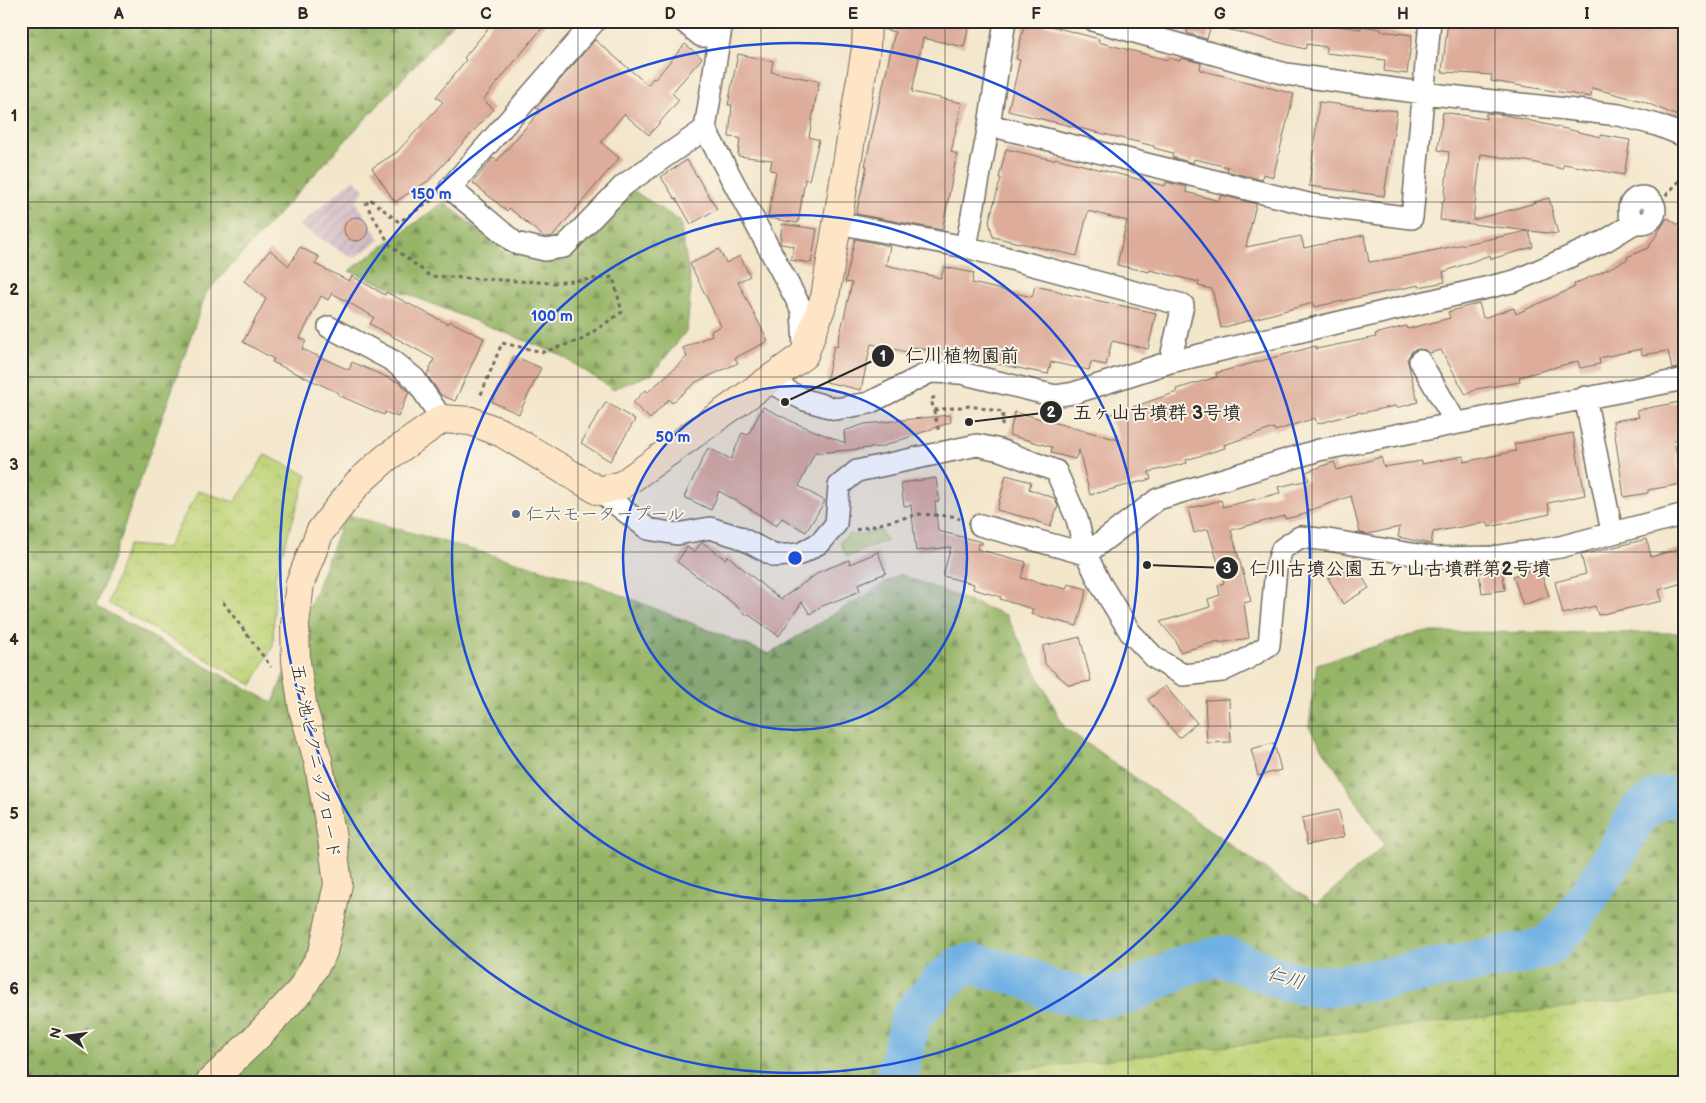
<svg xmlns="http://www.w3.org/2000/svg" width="1706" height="1103" font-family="'Balsamiq Sans','Klee One',sans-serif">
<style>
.industrial{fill:url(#industrial-furrows)}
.forest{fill:url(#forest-firs);stroke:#60704a}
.park{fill:url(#park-crowns);stroke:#747f51}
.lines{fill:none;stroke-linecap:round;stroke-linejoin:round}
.river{stroke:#70b1e4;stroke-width:41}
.building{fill:#ddac9a}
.street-casing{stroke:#716c63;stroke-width:24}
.secondary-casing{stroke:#716c63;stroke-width:30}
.path{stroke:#716c63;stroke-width:3;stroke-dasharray:4 4;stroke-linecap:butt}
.street{stroke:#fff;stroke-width:21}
.secondary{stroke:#fee5c5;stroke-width:28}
.grid{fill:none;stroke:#2b2b2b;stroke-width:1;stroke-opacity:0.55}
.ring{fill:none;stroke:#1d4ed8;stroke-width:2.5}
.service-dot{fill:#5c6f8a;stroke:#fcf5e5;stroke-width:2}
.labels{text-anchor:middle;stroke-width:4;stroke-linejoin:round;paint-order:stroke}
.service-label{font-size:18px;fill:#4e5e75;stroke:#fcf5e5;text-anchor:start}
.street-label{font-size:18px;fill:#2b2b2b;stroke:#fcf5e5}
.water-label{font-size:19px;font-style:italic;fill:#435a6c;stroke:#fcf5e5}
.centre{fill:#1d4ed8;stroke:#fcf5e5;stroke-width:2.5}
.ring-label{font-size:15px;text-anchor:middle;font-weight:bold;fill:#1d4ed8;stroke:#fcf5e5;stroke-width:4;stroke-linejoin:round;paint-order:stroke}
.leader{fill:none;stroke:#2b2b2b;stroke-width:2}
.callout-dot{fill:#2b2b2b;stroke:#fcf5e5;stroke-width:2}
.mark-label{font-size:15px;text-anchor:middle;font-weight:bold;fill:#fff}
.callout-label{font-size:19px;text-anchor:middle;font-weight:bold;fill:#2b2b2b;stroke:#fcf5e5;stroke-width:4;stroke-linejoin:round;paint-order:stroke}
.neatline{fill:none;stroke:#2b2b2b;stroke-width:2}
.grid-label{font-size:16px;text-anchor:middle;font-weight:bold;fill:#2b2b2b}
</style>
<defs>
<pattern id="industrial-furrows" width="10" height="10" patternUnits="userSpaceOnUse" patternTransform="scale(1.25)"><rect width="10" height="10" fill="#d2bdc6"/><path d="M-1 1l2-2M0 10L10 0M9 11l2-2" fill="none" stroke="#b4a3aa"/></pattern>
<pattern id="forest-firs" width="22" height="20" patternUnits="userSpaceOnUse" patternTransform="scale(1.25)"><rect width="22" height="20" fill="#96b568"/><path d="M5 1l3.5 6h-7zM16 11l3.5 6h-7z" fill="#7b9356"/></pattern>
<pattern id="park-crowns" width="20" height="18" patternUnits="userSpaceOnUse" patternTransform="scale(1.25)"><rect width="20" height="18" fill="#bed377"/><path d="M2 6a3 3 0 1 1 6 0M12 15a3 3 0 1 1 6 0" fill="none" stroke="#a3b567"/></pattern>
</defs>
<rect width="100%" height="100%" fill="#fcf5e5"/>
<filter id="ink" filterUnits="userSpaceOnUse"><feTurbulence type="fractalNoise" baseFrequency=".02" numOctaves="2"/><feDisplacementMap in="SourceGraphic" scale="10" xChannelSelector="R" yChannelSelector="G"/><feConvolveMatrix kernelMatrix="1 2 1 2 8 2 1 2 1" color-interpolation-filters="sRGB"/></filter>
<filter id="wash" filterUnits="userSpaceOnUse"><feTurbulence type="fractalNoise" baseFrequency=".0096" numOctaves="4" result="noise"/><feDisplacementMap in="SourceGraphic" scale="20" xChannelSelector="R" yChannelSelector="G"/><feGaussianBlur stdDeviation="1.12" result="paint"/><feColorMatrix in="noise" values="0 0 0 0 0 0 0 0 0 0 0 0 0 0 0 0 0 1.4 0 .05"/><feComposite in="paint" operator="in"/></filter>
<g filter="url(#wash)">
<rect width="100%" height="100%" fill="#f3e6cb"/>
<path class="industrial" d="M354,179L364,190L356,202L380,240L353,258L299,226Z"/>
<path class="forest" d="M21,21H455L206,293L96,606L273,703L345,514L591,583L769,654L899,574L1006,615L1065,728L1316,905L1384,845L1309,727L1317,664L1422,632L1685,633V1082H21Z
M634,191L680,221L691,286L687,330L652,374L613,389L559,354L349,271L444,202L506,253L564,261Z"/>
<path class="park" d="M265,455L307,475L275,576L273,646L252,685L108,603L128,545L167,548L198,491L235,502Z
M880,530L886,540L847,557L840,542L850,534L854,536Z
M1685,994V1082H912Z"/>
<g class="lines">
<path class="river" d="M895,1082L911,1017L942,981L961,966L973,964L1023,976L1052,991L1091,998L1127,994L1190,963L1223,956L1283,980L1321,987L1369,981L1524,953L1548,946L1569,925L1611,862L1639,812L1661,797H1685"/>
</g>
<g id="blocks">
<path class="building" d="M494,21H548L483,100L494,109L428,181L395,202L372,168L397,152L443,102L436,97L466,60L464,58Z
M883,21H970L964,47L923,38L912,92L962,103L951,152L957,154L942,230L856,214L867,166H865L895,32L882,29Z
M1025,21H1032L1099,39L1098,42L1168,60V58L1180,61L1181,58L1201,63L1200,70L1294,94L1273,177L1263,174L1262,180L1227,171L1228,167L1194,159L1193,163L1172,157L1173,153L1154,148V146L1008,111L1020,60L1016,59Z
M1190,21H1212L1207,39L1187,33Z
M1223,21H1301L1361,29V26L1381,29V31L1412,35L1407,74L1384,71L1385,60L1326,53V47L1307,44L1305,49L1223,28Z
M1448,21H1685V119L1642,101L1592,88L1591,97L1491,81L1492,75L1442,72Z
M595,40L648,85L653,78L655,79L685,44L702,58L672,93L679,100L649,135L624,114L601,142L619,158L553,236L544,237L509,208L507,211L473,183L493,158L497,161L540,111L536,108Z
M738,54L773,61L771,72L819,81L809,137L819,140L809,180L805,179L798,223L768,218L776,171L770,170L772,160L738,156L740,138L729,137L732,105H728Z
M1319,102L1397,111L1384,196L1309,186Z
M1443,112L1486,119V113L1505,115L1601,137V135L1630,140L1624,175L1564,164L1562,169L1532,162L1481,154L1473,220L1532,204V203L1549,198L1558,234L1529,231L1533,247L1491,259L1490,255L1443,272L1445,282L1419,287V285L1314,307L1313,303L1221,328L1212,289L1198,286L1199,282L1150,270L1149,272L1117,265L1127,221L1088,211L1077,256L993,237L989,221L1001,178H999L1006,149L1054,160L1055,158L1165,186L1166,182L1187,187L1186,192L1219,201L1221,195L1256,204L1246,247L1301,236L1304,248L1364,235L1369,262L1397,258L1528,231L1440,220L1442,201L1444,202L1449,152L1438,150Z
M687,160L717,209L691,224L676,198L675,199L661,177Z
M344 229a12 12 0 1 1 24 0a12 12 0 1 1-24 0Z
M1667,218L1685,229V367L1672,369L1668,351L1642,355L1641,349L1599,358L1600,364L1580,368L1578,361L1519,377L1520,382L1476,389L1466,395L1441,350L1430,353L1426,350L1419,349L1413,350L1407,359L1418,402L1396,408L1395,406L1361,413L1360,412L1317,424L1315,418L1275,431L1274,428L1224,445L1225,448L1186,460L1187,463L1149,472L1151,479L1090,495L1079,450L1075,459L1051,453L1052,447L1009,435L1015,412L1119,440L1109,415L1177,392L1176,389L1217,377L1216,373L1316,346V349L1376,337L1375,334L1406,326L1407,329L1450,318L1448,312L1479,303L1483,318L1514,308L1516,314L1575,287L1574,284L1602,272L1628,259L1627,257L1648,248Z
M782,224L817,229L811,263L791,260L794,246L781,244L780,242Z
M855,239L890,246L886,265L941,278L944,267L974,273L972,283L1032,297L1035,286L1062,292V293L1156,313L1148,349L1112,341L1106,365L1091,362L1089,370L1051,362L1048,374L912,347L911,353L871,344L861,390L826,382L834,346L837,347L852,283L845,282Z
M300,247L319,257L315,264L349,281L352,276L385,295L386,292L448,324L449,321L484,338L455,401L441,395L427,375L434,359L370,324L374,317L332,293L328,300L321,296L300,338L306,341L302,349L349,370L352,362L400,383L409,392L398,417L385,412L384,415L338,395L339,393L272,362L274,359L243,342L266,299L244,281L270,250L289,266Z
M719,249L726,263L740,256L750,276L738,282L768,341L735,358L738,363L696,382L672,403L669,399L650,419L633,403L645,390L648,392L687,357L683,348L712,335L711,331L721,326L690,264Z
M514,356L541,368L519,414L492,402Z
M1685,401V439L1674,440L1682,484L1648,490V493L1624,497L1613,421L1639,417L1637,410Z
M606,402L635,420L610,461L581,443Z
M763,407L795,423L845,443L844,431L865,424L950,415L951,422L881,447L818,453L815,452L799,486L825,501L806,532L782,518L776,526L752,510L719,491L711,510L684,497L708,448L731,459L742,433L748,435Z
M1573,433L1585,495L1548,503L1550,514L1489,527L1488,522L1433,532L1431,544L1398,537L1400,527L1368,534L1360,533L1351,496L1308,511L1309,513L1285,519V516L1231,530L1251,601L1244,603L1249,638L1219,643V641L1180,652L1176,641L1160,622L1210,607L1208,599L1220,595L1218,585L1224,583L1208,529L1194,533L1188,509L1221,500L1223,507L1280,493L1278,487L1309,480L1306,472L1334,462L1337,470L1381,457L1384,467L1422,461V464L1463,456L1464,462L1516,451L1514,444Z
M1006,475L1031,482L1029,489L1054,498L1058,506L1050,527L1031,519L997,510Z
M936,478L939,501L935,502L938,531L982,542V544H978L977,549L1026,562L1021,578L1066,589L1068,584L1087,589L1077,626L1031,614L1033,609L1000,599L1001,597L973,589L974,584L943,576L951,547L916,551L911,505L904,506L901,483Z
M1647,539L1651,557L1685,547V582L1659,590L1662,601L1598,615L1595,606L1563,614L1555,582L1586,574L1581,555Z
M702,542L725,559L728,556L767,589L781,599L821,571L849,560L850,564L878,552L886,573L858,584L860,591L820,607L810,614L802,602L779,636L749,615L748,616L724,596L677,562L687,547L694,552Z
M1353,562L1369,588L1343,604L1328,578Z
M1539,567L1549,596L1523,605L1513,576Z
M1502,569L1505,590L1482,593L1479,573Z
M1080,637L1091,681L1069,685L1045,664L1043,646Z
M1165,686L1197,723L1179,738L1148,700Z
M1229,699L1231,742L1207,743L1205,700Z
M1274,743L1281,770L1258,776L1251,749Z
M1339,810L1344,837L1307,845L1302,818Z"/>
</g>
</g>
<g filter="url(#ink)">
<use href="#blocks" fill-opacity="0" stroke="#716c63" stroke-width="1"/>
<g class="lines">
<g class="street-casing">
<path id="street" d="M595,21L450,188L515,243L545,250L564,247L624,185L705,129
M683,21L701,36H720
M722,21L705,129L802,310L804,347
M1005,21L989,125L1312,205L1412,218L1430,21
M1095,21L1286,74L1423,93L1619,115L1657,125L1685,136
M1629 210a13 13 0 1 1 26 0a13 13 0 1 1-26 0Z
M837,223L966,247L1183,305L1170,362
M966,247L989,125
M329,327L393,361L415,379L442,419
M1420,361L1456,423
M767,381L805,400L836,409L869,403L930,372L961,373L1055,396L1074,393L1170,362L1515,281L1605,241L1636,222
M1585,397L1612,532
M599,491L648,529L677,534L710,528L739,537L775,556L800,554L821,542L836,524L839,486L857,471L977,445L1000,450L1056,471L1077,519L1086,554L1100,583L1130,632L1155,658L1183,675L1222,671L1245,660L1269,645L1276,568L1282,549L1300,537L1328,540L1436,558L1493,557L1560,547L1685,514
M980,525L1086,554L1158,499L1319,450L1685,379"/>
</g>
<g class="secondary-casing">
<path id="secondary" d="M210,1082L258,1036L301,990L323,952L338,884L332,838L318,760L303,709L296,662L295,625L300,583L320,532L357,484L386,458L442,419L471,421L502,433L599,491L622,485L804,355L825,297L866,48L867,21"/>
</g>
<path class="path" d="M432,200L399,222L370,199L366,204L390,245L430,276L553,283L613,277L622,312L581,340L543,352L502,343L480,397
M1655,207L1685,175
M935,397L931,399L939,432
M934,410L970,406L1003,412L1002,429
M856,530L919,514L952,516L960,519
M223,602L271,667"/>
<use href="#street" class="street"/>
<use href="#secondary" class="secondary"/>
</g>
</g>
<path class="grid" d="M211,21V1082M394,21V1082M578,21V1082M761,21V1082M945,21V1082M1128,21V1082M1312,21V1082M1495,21V1082M21,202H1685M21,377H1685M21,552H1685M21,726H1685M21,901H1685"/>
<circle cx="795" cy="558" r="172" fill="#1d4ed8" fill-opacity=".12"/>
<g class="ring">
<circle cx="795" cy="558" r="172"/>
<circle cx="795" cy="558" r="343"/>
<circle cx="795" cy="558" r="515"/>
</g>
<circle class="service-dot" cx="516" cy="514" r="5"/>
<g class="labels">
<g class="service-label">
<text x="526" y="520">仁六モータープール</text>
</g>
<g class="street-label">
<text transform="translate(316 761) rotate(79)" y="6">五ヶ池ピクニックロード</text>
</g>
<g class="water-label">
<text transform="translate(1286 977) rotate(16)" y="7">仁川</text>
</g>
</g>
<circle cx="795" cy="558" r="8" class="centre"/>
<g class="ring-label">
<text x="431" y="199">150 m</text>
<text x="552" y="321">100 m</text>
<text x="673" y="442">50 m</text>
</g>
<path class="leader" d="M785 402L883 356M969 422L1051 412M1147 565L1227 568"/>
<g class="callout-dot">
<circle cx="785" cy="402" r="5"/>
<circle cx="969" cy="422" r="5"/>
<circle cx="1147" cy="565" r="5"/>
<circle cx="883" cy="356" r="12"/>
<circle cx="1051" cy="412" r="12"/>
<circle cx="1227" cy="568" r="12"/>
</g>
<g class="mark-label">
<text x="883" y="361">1</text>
<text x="1051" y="417">2</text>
<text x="1227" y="573">3</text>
</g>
<g class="callout-label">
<text x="962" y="362">仁川植物園前</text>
<text x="1157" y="419">五ヶ山古墳群 3号墳</text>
<text x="1400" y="575">仁川古墳公園 五ヶ山古墳群第2号墳</text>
</g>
<rect width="1706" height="1103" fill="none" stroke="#fcf5e5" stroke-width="55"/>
<g transform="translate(68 1036) rotate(284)" stroke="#fcf5e5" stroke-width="4" paint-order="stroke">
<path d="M0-4L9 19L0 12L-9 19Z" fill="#2b2b2b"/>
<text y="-8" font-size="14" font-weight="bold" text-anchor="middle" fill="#2b2b2b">N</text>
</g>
<rect x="28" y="28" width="1650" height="1048" class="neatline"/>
<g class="grid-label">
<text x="119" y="19">A</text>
<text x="303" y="19">B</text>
<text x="486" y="19">C</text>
<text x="670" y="19">D</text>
<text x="853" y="19">E</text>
<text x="1036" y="19">F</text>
<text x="1220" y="19">G</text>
<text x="1403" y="19">H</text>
<text x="1587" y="19">I</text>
<text x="14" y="121">1</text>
<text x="14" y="295">2</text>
<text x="14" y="470">3</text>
<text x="14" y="645">4</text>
<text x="14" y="819">5</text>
<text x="14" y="994">6</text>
</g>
</svg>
